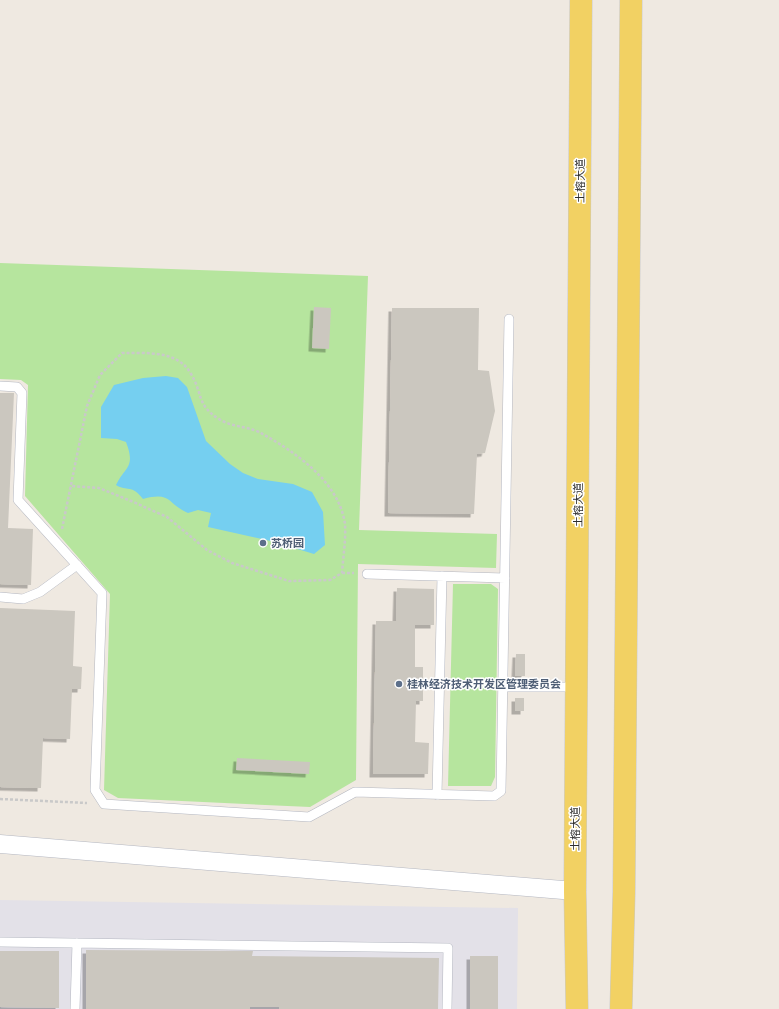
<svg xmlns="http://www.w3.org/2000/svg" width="779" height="1009" font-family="'Titillium Web','Noto Sans SC',sans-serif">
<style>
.industrial{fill:#e3e1e8}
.green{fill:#b6e59e}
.water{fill:#75cff0}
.building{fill:#cbc7bf;filter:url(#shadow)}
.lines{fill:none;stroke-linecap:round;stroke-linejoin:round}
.service-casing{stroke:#b4b7c1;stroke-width:10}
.minor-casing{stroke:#b4b7c1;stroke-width:19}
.primary-casing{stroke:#c9c9c9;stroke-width:23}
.path{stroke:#c9c9c9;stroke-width:2.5;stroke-dasharray:3 2;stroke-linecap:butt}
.service{stroke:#fff;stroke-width:9}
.minor{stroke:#fff;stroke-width:18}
.primary{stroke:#f2d163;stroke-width:22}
.service-dot{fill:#5c6f8a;stroke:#fff;stroke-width:1.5}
.labels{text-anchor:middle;stroke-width:3;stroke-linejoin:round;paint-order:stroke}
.street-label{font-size:11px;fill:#2e2e2e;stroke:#fff}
.service-label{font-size:11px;font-weight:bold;fill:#4e5e75;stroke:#fff;text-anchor:start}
</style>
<defs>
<filter id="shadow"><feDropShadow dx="-3.5" dy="3.5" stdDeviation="0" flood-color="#0004"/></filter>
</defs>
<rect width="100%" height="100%" fill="#efe9e1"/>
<path class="industrial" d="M0,900L518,908L517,1009H0Z"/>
<path class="green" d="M0,263L368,276L359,530L497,534L496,568L358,564L356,780L310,807L118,798L104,790L110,594L25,496L28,385L21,380L0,379Z
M453,584H491L498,589L495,777L491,786H448Z"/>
<path class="water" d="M166,376L178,378L187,387L206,441L230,464L243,473L258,479L293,484L312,492L323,512L325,545L314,554L271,541L208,527L211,513L198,510L188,513C167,504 172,491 143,499C132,484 127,492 116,485C125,466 136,468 126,442L117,439L101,438V407L114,385L143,378Z"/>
<path class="building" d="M314,307L331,308L329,349L312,348Z
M392,308H479L478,370L489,371L495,411L485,453L477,454L474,514L388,513Z
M0,393H14L8,528L33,529L31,585L0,584Z
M397,588L434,589V625H415V667H423V701H416L415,742L429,743L428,774H373L376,621H396Z
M0,608L75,611L73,666L82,667L81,689H72L70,739L43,738L41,788L0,787Z
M516,654H525V676H515Z
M515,698H524V711H515Z
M237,758L310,762L309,774L236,770Z
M86,950L253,951L252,956L439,958L438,1009H279V1007H250V1009H86Z
M0,951H59V1008L0,1007Z
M470,956H498V1009H470Z"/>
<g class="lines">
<g class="service-casing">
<path id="service" d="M0,386L17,387L22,393L18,500L102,593L95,790L104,804L309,817L355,792L494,796L501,791L509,319
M367,574L505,578
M0,597L23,599L40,592L77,565
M504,687H576
M437,795L442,576
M0,942L448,948L447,1009
M75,1009L77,943"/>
</g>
<g class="minor-casing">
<path id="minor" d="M0,844L575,891"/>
</g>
<g class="primary-casing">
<path id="primary" d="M577,1009L575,891L581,0
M621,1009L624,892L631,0"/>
</g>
<path class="path" d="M62,529L87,406L100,375L122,353C146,353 178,350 191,374C203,393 196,405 219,419C231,427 246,426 259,432C294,451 339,481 345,524C346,540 343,558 342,573L330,580L289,581L232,563L207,550L167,517L131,501L99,488L71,486
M342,573H354
M0,799L87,803"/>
<use href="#service" class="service"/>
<use href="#minor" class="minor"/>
<use href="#primary" class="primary"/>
</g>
<g class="service-dot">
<circle cx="263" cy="543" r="4"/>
<circle cx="399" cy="684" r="4"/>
</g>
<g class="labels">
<g class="street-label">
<text transform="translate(580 181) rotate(-90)" y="4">土榕大道</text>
<text transform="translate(578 505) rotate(-90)" y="4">土榕大道</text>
<text transform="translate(575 829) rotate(-90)" y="4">土榕大道</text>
</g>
<g class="service-label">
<text x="271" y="547">苏桥园</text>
<text x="407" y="688">桂林经济技术开发区管理委员会</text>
</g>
</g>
</svg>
